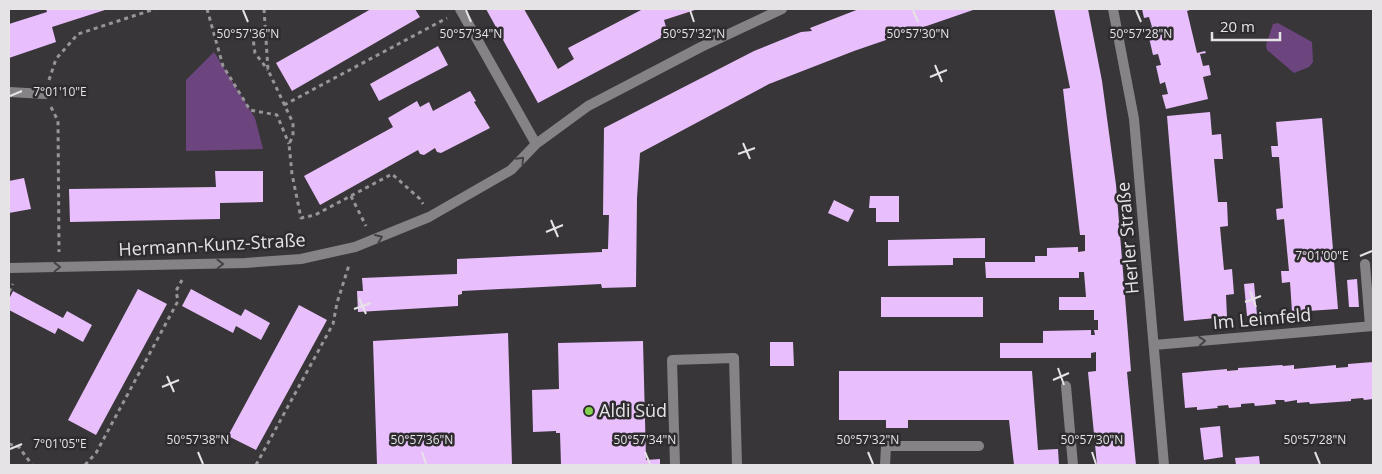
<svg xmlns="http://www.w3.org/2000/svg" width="1382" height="474" font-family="'Open Sans',sans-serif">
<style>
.green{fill:#6c457e}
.building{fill:#e9befd}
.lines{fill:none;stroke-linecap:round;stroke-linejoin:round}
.path{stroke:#979597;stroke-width:3;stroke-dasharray:4 4;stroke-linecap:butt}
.service{stroke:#858385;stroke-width:10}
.minor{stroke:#858385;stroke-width:10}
.oneway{stroke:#444244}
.ticks{fill:none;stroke:#e5e3e5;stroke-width:2}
.poi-dot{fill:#83d04e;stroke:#2e2c2f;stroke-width:2}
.labels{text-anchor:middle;stroke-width:5;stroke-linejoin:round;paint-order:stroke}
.street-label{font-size:18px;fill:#e5e3e5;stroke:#2e2c2f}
.poi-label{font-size:18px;fill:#e5e3e5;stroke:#2e2c2f;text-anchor:start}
.ticks-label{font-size:12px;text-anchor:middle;fill:#e5e3e5;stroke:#2e2c2f;stroke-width:5;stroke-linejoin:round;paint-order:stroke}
</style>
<rect width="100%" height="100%" fill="#383639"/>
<path class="green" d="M1278,23L1312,42L1313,62L1309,67L1294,73L1267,50L1266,45L1273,24Z
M214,52L255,118L263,149L186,151V80Z"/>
<path class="building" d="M46,9H108L52,27L56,42L9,58V24L47,12Z
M371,9H415L420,17L292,91L276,63Z
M486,9H524L558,69L574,59L568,48L643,9H698L664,20L668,34L538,103Z
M859,9H976L854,51L769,84L640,153L637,198L636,287L602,288L601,284L462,291V294L458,295V306L358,312L357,291H363L362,278L457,274V259L602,252V249H608L609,215H603L604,128L754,51L801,32L812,31L810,28Z
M1054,9H1088L1102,81L1116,185L1131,371L1127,372L1136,465H1097L1088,372L1096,371V352L1091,353V358H1000V343H1043V331L1091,330V335H1095L1094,330H1098V320H1094V310H1059V297H1086L1084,272H1079V278H986L985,262H1035V256H1047V248L1078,247V252L1085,251V235H1080L1063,89L1070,88Z
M1142,9H1193L1187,11L1197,53L1205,51L1206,53L1200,54L1203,66L1209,65L1211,75L1203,77L1208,99L1166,109L1162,95L1168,94L1165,82L1160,84L1156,66L1161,65L1158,54L1153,55L1147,29L1152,27L1149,17L1144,18Z
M438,46L448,65L379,101L370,84Z
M470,91L476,101L474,102L490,128L441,153L437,152L435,148L424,155L420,154L418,150L320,205L304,176L393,127L388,118L417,101L420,107L429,102L433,111Z
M1210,112L1212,135L1221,134L1223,159H1214L1218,202H1227L1228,226L1220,227L1224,270L1232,269L1234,294L1226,295L1227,317L1184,321L1167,116Z
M1322,118L1338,309L1292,312L1290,282L1282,283L1281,271H1289L1284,219L1277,220L1276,209L1283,208L1279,157H1272L1271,146H1278L1276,122Z
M215,171H263V202L220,203V219L70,222L69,189L216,187Z
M24,178L31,209L9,213V181Z
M870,196H899V222H876V208H869Z
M834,200L854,210L848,222L828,213Z
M985,238V258H953V265L888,266V240Z
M1357,279L1359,307H1349L1347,280Z
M1254,283L1257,315L1247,316L1244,284Z
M138,289L167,304L96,435L68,420Z
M191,289L241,316L245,309L270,323L261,340L236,326L233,333L182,306Z
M13,291L63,318L67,311L92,325L83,342L58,328L55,334L9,310V299Z
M881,297H983V317H881Z
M299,305L327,320L256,450L228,436Z
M508,333L512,465H377L373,341Z
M643,341L646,460L660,459V465H561L560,433H556V431L533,432L532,390L559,389L558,343Z
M770,342H793L794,366H770Z
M1373,362V399L1364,400L1363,398L1351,399V401L1310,404L1309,402L1297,403V400L1285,402L1284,400H1275L1276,404L1255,406L1254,403L1241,404V407L1229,408L1228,405L1217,406L1218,408L1197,410V407L1185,408L1182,373L1227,369V371L1238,370V368L1282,365L1283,366L1294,365V369L1336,365V368L1348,367V364Z
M839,371H1032L1038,450L1058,449L1059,465H1014L1009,420H908V428H886V420H839Z
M1220,426L1223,457L1204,460L1200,428Z
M1259,456L1260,465H1236L1235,458Z"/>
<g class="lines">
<path class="path" d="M207,9L223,66L250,110L277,115L289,144
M264,9L268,70L293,123V136L289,144L292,174L301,218L315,215L392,174L420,199L423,204
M215,36L252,31L255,53L268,70
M49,80L56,59L78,34L155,9
M284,105L447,18
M51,107L58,121L59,252
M351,196L366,226
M9,292L13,284
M9,444L19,447L32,465
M85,465L96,453L178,301L176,291L182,280
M256,465L333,324L337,303L349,265"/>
<path class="service" d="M1365,264L1370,326
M1066,386L1073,465
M675,465L672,360L734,358L737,465
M885,465L886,446H979"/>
<path class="minor" d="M460,9L536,144
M1113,9L1134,119L1164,465
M9,92L45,94
M9,268L245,263L301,259L355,247L429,217L511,170L536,144L588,106L701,47L782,9
M1154,345L1373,326"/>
</g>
<defs><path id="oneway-chevron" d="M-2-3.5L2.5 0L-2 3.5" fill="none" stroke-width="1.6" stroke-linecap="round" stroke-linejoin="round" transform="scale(1.25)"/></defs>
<g class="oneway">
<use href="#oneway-chevron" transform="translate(521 160) rotate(-46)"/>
<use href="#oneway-chevron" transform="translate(379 238) rotate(-23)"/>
<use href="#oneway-chevron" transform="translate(220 264) rotate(-1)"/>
<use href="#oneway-chevron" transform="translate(57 267) rotate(-1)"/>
<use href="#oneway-chevron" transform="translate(1202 341) rotate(-5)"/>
</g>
<path class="ticks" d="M243,10L248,22M466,10L471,22M690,10L694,22M913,10L918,22M1136,10L1141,22M935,65L942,82M930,77L947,70M10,96L22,91M743,143L750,159M738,154L755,148M551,220L558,237M546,232L563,225M1360,256L1372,251M1250,291L1256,307M359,298L366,314M1245,302L1261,296M354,309L371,303M1058,368L1064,385M167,376L174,392M1053,380L1069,373M162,387L179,380M10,449L22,444M198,452L203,464M422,452L426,464M645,452L650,464M868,452L873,464M1092,452L1096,464M1315,452L1320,464"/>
<circle class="poi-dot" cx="589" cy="411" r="5"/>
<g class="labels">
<g class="street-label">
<text transform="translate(1128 238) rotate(-95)" y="6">Herler Straße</text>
<text transform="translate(212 245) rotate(-3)" y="6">Hermann-Kunz-Straße</text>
<text transform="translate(1262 319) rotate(-5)" y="6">Im Leimfeld</text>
</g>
<g class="poi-label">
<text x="599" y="417">Aldi Süd</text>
</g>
</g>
<g class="ticks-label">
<text x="248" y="38">50°57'36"N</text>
<text x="471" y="38">50°57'34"N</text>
<text x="694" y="38">50°57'32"N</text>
<text x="918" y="38">50°57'30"N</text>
<text x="1141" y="38">50°57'28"N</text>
<text x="60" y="96">7°01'10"E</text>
<text x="1322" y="260">7°01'00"E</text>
<text x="198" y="444">50°57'38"N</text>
<text x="422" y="444">50°57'36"N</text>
<text x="645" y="444">50°57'34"N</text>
<text x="868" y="444">50°57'32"N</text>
<text x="1092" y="444">50°57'30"N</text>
<text x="1315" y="444">50°57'28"N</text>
<text x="60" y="448">7°01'05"E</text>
</g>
<rect width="1382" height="474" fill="none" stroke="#e5e3e5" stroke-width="20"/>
<path d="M1212 32v8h68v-8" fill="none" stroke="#e5e3e5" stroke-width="2.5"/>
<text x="1220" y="32" font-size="15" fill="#e5e3e5" stroke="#2e2c2f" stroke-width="4" paint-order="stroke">20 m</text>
</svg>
